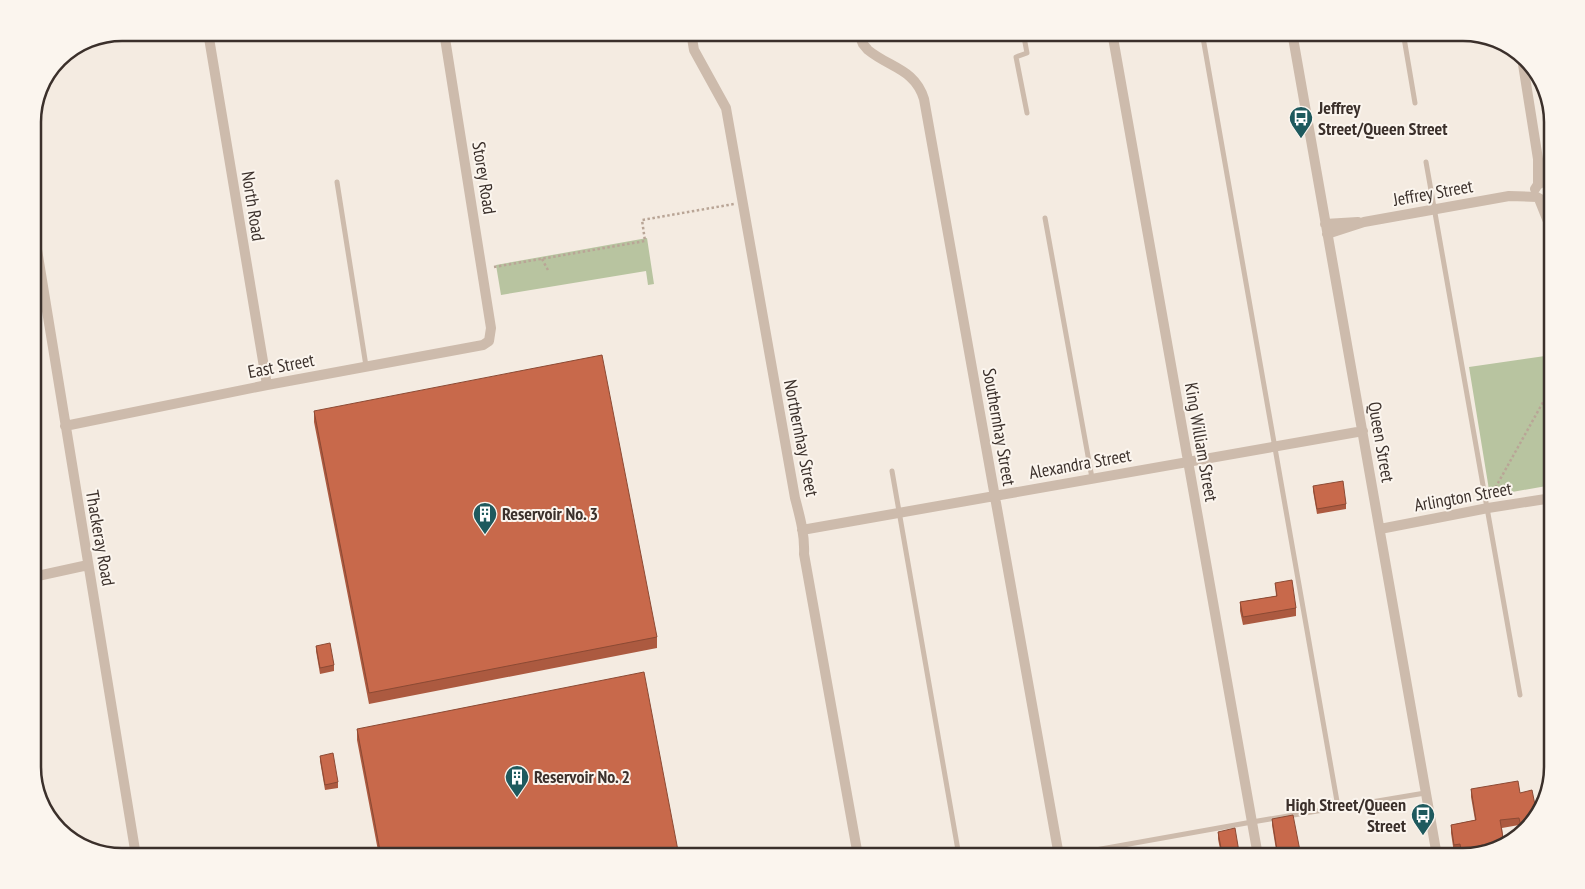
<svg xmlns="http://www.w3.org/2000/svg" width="1585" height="889" font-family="'PT Sans Narrow',sans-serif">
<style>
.green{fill:#b8c4a0}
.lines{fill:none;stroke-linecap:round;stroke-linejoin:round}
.path{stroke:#b9a596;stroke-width:2.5;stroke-dasharray:2.5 2.5;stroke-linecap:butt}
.service{stroke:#cdbbac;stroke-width:5}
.minor{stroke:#cdbbac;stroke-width:10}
.wall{fill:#ac5a40}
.building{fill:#c8694b;stroke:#8c4a34}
.labels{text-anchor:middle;stroke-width:4;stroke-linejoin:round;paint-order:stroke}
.poi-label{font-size:18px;font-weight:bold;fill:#3b302b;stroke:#fbf5ee;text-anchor:start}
.street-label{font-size:18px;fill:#3b302b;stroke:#fbf5ee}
.rim{fill:none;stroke:#3b302b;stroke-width:2.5}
</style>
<rect width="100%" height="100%" fill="#f4ebe1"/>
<path class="green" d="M647,238L654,284L648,285L646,271L501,295L496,265Z
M1552,355V485L1490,496L1469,367Z"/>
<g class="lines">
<path class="path" d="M542,259L549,272
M494,267L645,241L642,220L734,204
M1493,492L1552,386"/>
<path class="service" d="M1023,32L1027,53L1016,57L1027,113
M1202,32L1338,807
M1403,32L1415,103
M1113,38L1145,32
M1426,162L1520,695
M337,182L366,366
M1045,218L1092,478
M892,471L959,856
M1062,856L1252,822L1425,793"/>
<path class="minor" d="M208,32L267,385
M691,32L694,50L726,108L795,498C800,517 805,535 804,554L858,856
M858,32L863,44L868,50C890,68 915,69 924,99L1059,856
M1112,32L1258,856
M1292,32L1437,856
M1522,58L1538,159V185
M1535,189C1539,181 1547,180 1552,187
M1539,199L1549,224L1552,241
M1325,224L1358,222
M33,225L136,856
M1327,234L1364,222L1509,196L1537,197L1544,201L1549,199L1552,195
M65,426L267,385L483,345L489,341L491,328L444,32
M1380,529L1488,508L1552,498
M802,530L1363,431
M33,577L88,565"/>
</g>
<path class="wall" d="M314,411L657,637V648L369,704L314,422Z
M1313,486L1346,504V509L1317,514L1313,491Z
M1275,583L1296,608V616L1243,625L1240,611V602L1276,596Z
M316,646L334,665V671L320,674L316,651Z
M357,729L679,856H379L357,740Z
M320,756L338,782V788L325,790L320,761Z
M1471,789L1520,793L1537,815L1520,832L1519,825L1502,828L1504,845L1463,856H1461L1460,852L1454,853L1451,833V825L1475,820L1471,797Z
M1272,819L1301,856H1277L1272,825Z
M1218,832L1239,856H1195V854L1220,849L1218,839Z"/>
<path class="building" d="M602,355L657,637L369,693L314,411Z
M1343,481L1346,504L1317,509L1313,486Z
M1292,580L1296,608L1243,617L1240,602L1277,596L1275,583Z
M330,643L334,665L320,668L316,646Z
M644,672L679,856H381L357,729Z
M333,753L338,782L325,785L320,756Z
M1518,781L1520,793L1532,790L1537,815L1522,831L1519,818L1500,820L1504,844L1484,847L1483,845L1461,850L1460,844L1454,845L1451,825L1476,820L1471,789Z
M1293,815L1301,856H1278L1272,819Z
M1235,828L1239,852H1237L1238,856H1196L1195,854L1221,848L1218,832Z
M1167,852L1168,856H1150V855Z"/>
<defs>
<g id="bus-pin" transform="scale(1.25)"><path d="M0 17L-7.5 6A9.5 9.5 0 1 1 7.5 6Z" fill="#1f5a5e" stroke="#fbf5ee"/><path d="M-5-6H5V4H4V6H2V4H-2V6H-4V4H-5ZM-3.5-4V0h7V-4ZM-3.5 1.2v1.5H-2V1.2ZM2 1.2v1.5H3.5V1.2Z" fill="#fff"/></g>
<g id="building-pin" transform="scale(1.25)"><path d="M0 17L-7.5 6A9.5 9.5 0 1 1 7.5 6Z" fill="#1f5a5e" stroke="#fbf5ee"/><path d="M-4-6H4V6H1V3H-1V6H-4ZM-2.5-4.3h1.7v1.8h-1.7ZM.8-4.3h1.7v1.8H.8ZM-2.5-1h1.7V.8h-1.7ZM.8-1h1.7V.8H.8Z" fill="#fff"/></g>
</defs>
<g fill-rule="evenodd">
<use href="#bus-pin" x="1301" y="118"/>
<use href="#building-pin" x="485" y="514"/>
<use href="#building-pin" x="517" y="777"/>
<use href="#bus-pin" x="1423" y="815"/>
</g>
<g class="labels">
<g class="poi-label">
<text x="1318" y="114">Jeffrey<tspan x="1318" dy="21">Street/Queen Street</tspan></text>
<text x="502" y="520">Reservoir No. 3</text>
<text x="534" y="783">Reservoir No. 2</text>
<text x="1406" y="811" text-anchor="end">High Street/Queen<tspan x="1406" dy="21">Street</tspan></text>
</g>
<g class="street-label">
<text transform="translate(484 178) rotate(81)" y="6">Storey Road</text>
<text transform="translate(1433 193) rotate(-10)" y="6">Jeffrey Street</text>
<text transform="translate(253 206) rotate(81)" y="6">North Road</text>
<text transform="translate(281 366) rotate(-11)" y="6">East Street</text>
<text transform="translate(999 427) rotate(80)" y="6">Southernhay Street</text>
<text transform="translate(801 438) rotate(79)" y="6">Northernhay Street</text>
<text transform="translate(1201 442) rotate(80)" y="6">King William Street</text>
<text transform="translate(1381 442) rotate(80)" y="6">Queen Street</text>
<text transform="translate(1080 464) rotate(-10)" y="6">Alexandra Street</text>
<text transform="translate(1463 497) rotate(-10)" y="6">Arlington Street</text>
<text transform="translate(100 538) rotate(80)" y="6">Thackeray Road</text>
</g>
</g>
<path d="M0 0H1585V889H0ZM122 41H1463A81 81 0 0 1 1544 122V767A81 81 0 0 1 1463 848H122A81 81 0 0 1 41 767V122A81 81 0 0 1 122 41Z" fill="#fbf5ee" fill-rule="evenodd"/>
<path class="rim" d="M122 41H1463A81 81 0 0 1 1544 122V767A81 81 0 0 1 1463 848H122A81 81 0 0 1 41 767V122A81 81 0 0 1 122 41Z"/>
</svg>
